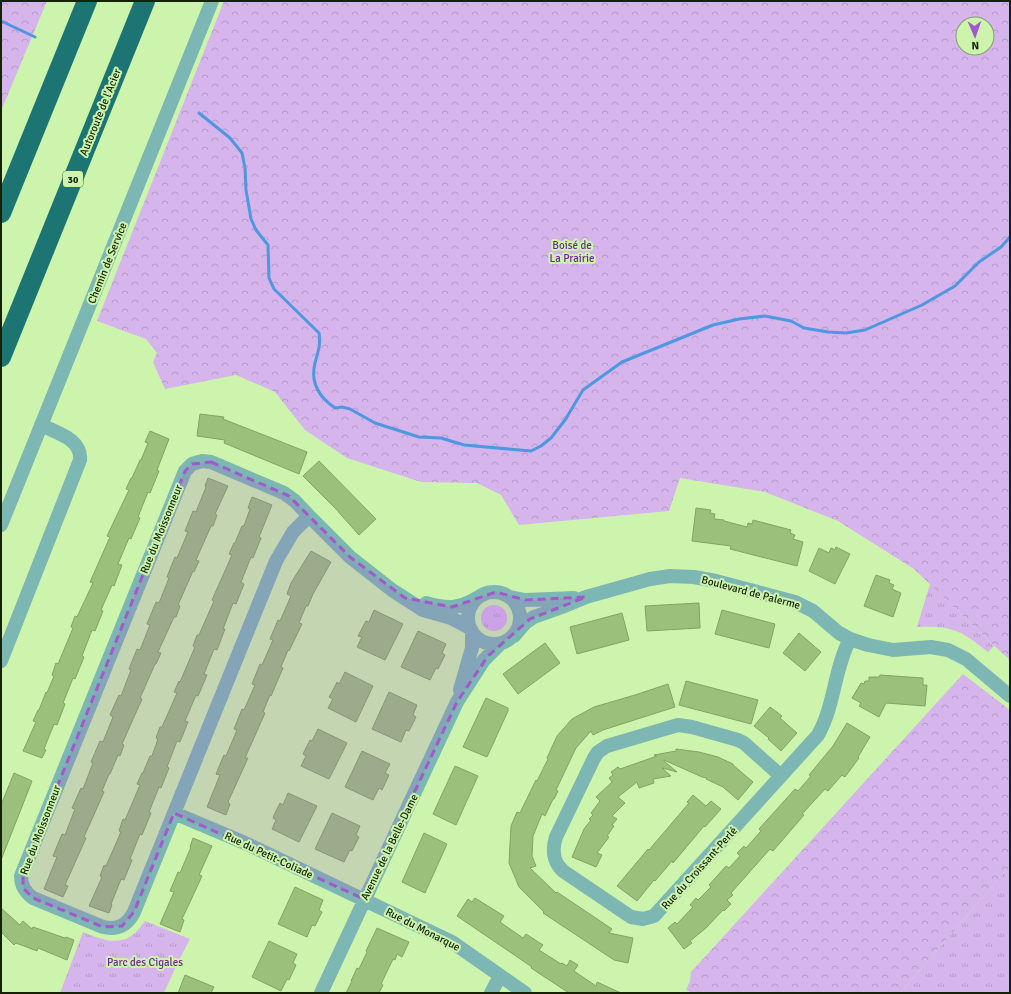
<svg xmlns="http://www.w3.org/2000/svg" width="1011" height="994" font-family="Signika,sans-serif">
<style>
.grass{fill:url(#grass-tufts)}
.forest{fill:url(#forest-crowns);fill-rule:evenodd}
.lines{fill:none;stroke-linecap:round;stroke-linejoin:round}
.stream{stroke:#4f97e1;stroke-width:3}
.building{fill:#9bc07b;stroke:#81a561}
.minor{stroke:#7db7b3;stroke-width:14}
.highway{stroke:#1c7572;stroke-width:20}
.marked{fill:#a259cc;fill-opacity:0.2;stroke:#a259cc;stroke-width:3;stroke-dasharray:8 5;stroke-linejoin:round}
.labels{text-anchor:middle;stroke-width:4;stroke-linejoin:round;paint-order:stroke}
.shield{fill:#cdf4ac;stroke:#4c6138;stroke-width:1}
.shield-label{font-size:10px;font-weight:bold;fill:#142206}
.street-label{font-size:11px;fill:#142206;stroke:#cdf4ac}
.park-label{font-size:11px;fill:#6c2a8f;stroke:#cdf4ac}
</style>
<defs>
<pattern id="grass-tufts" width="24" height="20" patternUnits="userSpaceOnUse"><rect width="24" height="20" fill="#d5b5ec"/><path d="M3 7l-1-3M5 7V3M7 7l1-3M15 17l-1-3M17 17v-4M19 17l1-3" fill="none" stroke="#b69bc9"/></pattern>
<pattern id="forest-crowns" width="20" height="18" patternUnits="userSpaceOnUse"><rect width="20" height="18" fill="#d5b5ec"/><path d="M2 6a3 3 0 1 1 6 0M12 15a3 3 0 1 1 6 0" fill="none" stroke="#b69bc9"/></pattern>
</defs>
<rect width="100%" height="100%" fill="#cdf4ac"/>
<path class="grass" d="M930,584L994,646L988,652C962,631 952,625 917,627Z
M481 618a13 13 0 1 1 26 0a13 13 0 1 1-26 0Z
M1010,866V993H900Z
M145,921L190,939L178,962L164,993H60L83,932C109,943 127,948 145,921Z"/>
<path class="forest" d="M1,1H47L1,111Z
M224,1H1010V660L990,642L914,569L838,521L765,492L680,478L669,511L519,525L501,495L477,483L421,482L347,458L305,430L275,392L236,375L165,389L153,362L157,353L146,339L97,321ZM963,24H987V48H963Z
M963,674L1010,710V866L900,993H693L686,990L690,981L691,972Z"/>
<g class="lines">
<path class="stream" d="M1,21L35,37
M199,113L230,138L242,153L245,168L246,190L251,219L256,230L268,245L269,278L274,289L319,333C321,344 318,352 315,363C310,383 319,397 335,408L342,407L350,409L375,423L419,437L441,438L464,445L531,451L541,446L551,438L565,420L583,390L622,362L713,325L739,319L765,316L791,321L804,328L828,332L846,333L865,330L922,305L955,286L979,262L1001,247L1010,237"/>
</g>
<path class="building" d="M200,414L224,417L223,419L307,452L299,474L224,443L225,440L197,436Z
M150,431L169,439L157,470L159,471L150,493L148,492L138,517L140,518L131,539L129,538L118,564L122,565L114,586L112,585L101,610L103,611L95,631L92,630L82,656L84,657L75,679L73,678L63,703L65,704L57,725L54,724L44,749L46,750L42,758L23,751L36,722L33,721L38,710H39L46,692L47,693L54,676L52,675L56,663L58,664L73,628L71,627L75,616L77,617L93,583L90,582L110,537L107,536L129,490L126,489L131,478H132L140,460H141L148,443L145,442Z
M319,461L376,519L359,535L334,507L303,476Z
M208,478L228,486L215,514L217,515L213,526H211L196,560L199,561L194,572L193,571L178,605L180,606L176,617H174L158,652L161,653L156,664H155L140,698L142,699L122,744L124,745L120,756L118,755L110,774H109L102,791L104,792L84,837L86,838L65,885L68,886L63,897L44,889L57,857L53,856L62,834L65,835L75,809L72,808L81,788L83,789L93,763L91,762L100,741L103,742L113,717L110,715L119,695L121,696L131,670L129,669L137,649L140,650L150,625L147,624L156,602L159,603L169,578L167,577L175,557L177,558L188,532L185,531L193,511L196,512L206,487L205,486Z
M252,497L272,505L259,537L261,538L253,558L251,557L241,582L244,584L236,604L233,603L223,629H225L217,650L214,649L204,674L207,675L198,696L196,695L185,721L188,722L180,742L177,741L167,767L169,768L161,788L159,787L149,812L151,813L142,835L140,834L130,859L132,860L124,880L121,879L111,904L112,905L109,913L89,906L102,877L100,876L104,865L106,866L121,832L119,831L123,819L125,820L140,785L137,784L142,773H143L150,756H152L158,739L156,738L160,727H162L177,693L174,692L179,681L180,682L195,647L193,646L197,635H199L214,601L212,600L232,555L229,554L234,543H235L242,526H244L250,509L248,508Z
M696,508L711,510L710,513L715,514L714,519L724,520V521L747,527L748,523L752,524L753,520L791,530L790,533L795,535L793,539L803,542L797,566L730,549L731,546L692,541Z
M836,547L850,554L835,584L809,571L819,548L829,553L831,548L835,550Z
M311,551L331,562L313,594L308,606H306L299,623L302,624L289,651L288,650L281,667L283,668L271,696L270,695L263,712L265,713L245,758H248L228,802L230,804L226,815L207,807L220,775L216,774L224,755L226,756L237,730L234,729L242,709L244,710L255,685L252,684L260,664L262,665L273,640L270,639L278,620L280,621L291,596L287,594L291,583Z
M876,575L890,580L889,583L894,585L892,589L901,593L893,617L864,606Z
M699,603L700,628L647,631L645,606Z
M374,610L403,624L385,660L357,647L362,637L358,636L366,621L369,622Z
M722,610L775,624L769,648L715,634Z
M622,613L629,640L577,654L570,627Z
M418,631L446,644L442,653L445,655L438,669L436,668L430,680L401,667Z
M799,633L821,652L805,671L783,653Z
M545,643L560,663L518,694L503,674Z
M345,672L373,686L356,722L328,708L333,699L329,697L332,692L337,682L339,684Z
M880,675L923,678V685H927L925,706L886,703L879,717L859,706L861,703L852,698L861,683L864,684L865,681H869V677H879Z
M686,681L758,700L751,724L679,705Z
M668,684L675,707L603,730L593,735L591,731L576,748L556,790L558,791L554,799H553L545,816L542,814L533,836L532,856L536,866L530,868L556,893L557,892L612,929L609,933L633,938L628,963L614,960L543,913L544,912L519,887L509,863L511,826L517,812L520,813L536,780L537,781L548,759L547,758L557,736L572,719L594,707L635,695Z
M389,692L417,705L413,715L416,717L409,731L406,730L401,742L372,729Z
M486,698L508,708V711L487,757L463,747Z
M770,707L782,716L780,718L797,733L781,751L768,739L769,738L754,726Z
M847,723L870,737L858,757L859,758L845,777L842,775L828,791L825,789L802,814L804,815L773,851L770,849L731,893L733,895L727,900L731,904L724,911L723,910L706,928L690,941L692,943L684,949L668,928L675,922L677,924L693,907L690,905L696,898L698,900L711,887L709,885L726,866L729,868L740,856L737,853L744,846L746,848L761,831L759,829L795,789L798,791L811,776L809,775L833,746Z
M318,729L347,743L329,779L301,766L306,756L303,754L310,740L312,741Z
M676,749L699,752L718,757L733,764V765L753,782L738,800L723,787L706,779L707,778L702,777L664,760V761L677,772L662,768L671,776L653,779L654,783L639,788L637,782L618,797L625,803L612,816L617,819L612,825L614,826L607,836L609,837L597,853L602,855L596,867L572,857L584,829L591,820L589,819L593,815L591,813L600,801L596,797L612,782L609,778L613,775L611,772L618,767L620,769L657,756L654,755L676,751Z
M362,751L390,764L385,773L389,775L382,790L379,788L373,800L345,787Z
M455,766L478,776L456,825L433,814Z
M14,773L32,781L1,860V805Z
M288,793L317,806L299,842L272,829L276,820L273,818L275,813L280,803L283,805Z
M693,795L706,806L711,801L721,809L705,827L704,826L673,863L672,861L655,881L654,880L637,901L617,886L648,849L649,850L689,803L687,802Z
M332,813L360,826L356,835L359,837L352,851L350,850L344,862L315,849Z
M424,833L447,844L425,893L402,882Z
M193,838L212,846L199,875L202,876L197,887L182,919L184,920L180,932L160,924L174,892L170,891L178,872L180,873L191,847H190Z
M295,887L323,900L319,910L322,912L315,926L312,925L307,937L278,924Z
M475,898L504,916L500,922L523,938L526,934L543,945L539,950L561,964L562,963L567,966L570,960L578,965L574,971L596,986L597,982L621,993H569L531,968L532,967L457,916L468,899L472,902Z
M1,908L20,925L23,921L32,929L33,927L65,938L66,937L74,940L67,960L38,948L37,951L16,943L14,945L1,932Z
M377,928L409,942L402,957L397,954L395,960L393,959L381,984L383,985L379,993H346L352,981H351L357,968L359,969L367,952L366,951Z
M269,941L297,954L293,963L296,965L289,980L287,979L281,991L252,977Z
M185,975L214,987L211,993H178Z"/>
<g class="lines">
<path class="minor" d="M202,461L211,462L284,493L295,501L309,516L293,532L276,561L134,912C127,926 117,930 103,927L33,898C25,892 21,886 21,876L185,471L192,464Z
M309,516L350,557L392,590L423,610L451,618L470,628
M1,525L212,1
M468 618a26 26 0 1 1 52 0a26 26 0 1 1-52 0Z
M510,597L525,600L574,598
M426,603C447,609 459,609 477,598
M514,636L525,623L534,617L562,607L586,597L650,579L670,576L694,577L716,581L795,602L813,611L839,633L850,639L868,645L893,650L931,647L948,650L966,659L1010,696
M1,661L80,460C82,439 57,433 41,425
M460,690L472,648V631
M781,776L744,743L738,740L692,727L678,725L607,746L598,752L594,758L556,837C552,849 553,862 563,871L631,917L643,919L654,916L818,735C835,705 834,669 850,639
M174,813L245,843L452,942L525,993
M321,993L457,702L484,660L500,644
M491,993L500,976"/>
<path class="highway" d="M1,213L87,1
M1,357L145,1"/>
</g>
<path class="marked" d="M211,462L289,496L350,557L405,598L452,607L496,592L525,600L586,597L530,619L488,656L457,702L364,899L174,813L134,912L122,926L103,927L33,898L23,888V871L185,471L192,464Z"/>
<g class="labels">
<rect class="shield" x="63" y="171" width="20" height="16" rx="3"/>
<g class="shield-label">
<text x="73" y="183">30</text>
</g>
<g class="street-label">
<text transform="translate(100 112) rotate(-68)" y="4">Autoroute de l'Acier</text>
<text transform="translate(107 263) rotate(-68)" y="4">Chemin de Service</text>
<text transform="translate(161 529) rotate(-68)" y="4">Rue du Moissonneur</text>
<text transform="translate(751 592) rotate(15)" y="4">Boulevard de Palerme</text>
<text transform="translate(40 830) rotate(-69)" y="4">Rue du Moissonneur</text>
<text transform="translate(389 847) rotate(-64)" y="4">Avenue de la Belle-Dame</text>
<text transform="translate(269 855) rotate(25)" y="4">Rue du Petit-Coliade</text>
<text transform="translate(699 868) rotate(-48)" y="4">Rue du Croissant-Perlé</text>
<text transform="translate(423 929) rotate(27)" y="4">Rue du Monarque</text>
</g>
<g class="park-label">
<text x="572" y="249">Boisé de<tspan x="572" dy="13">La Prairie</tspan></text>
<text x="145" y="966">Parc des Cigales</text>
</g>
</g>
<rect width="1011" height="994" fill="none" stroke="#142206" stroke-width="4"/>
<g transform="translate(975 36) rotate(178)"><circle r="19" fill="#cdf4ac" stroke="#83a06a"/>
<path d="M0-3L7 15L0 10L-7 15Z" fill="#a259cc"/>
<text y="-6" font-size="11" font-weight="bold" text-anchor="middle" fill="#142206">N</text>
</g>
</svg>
